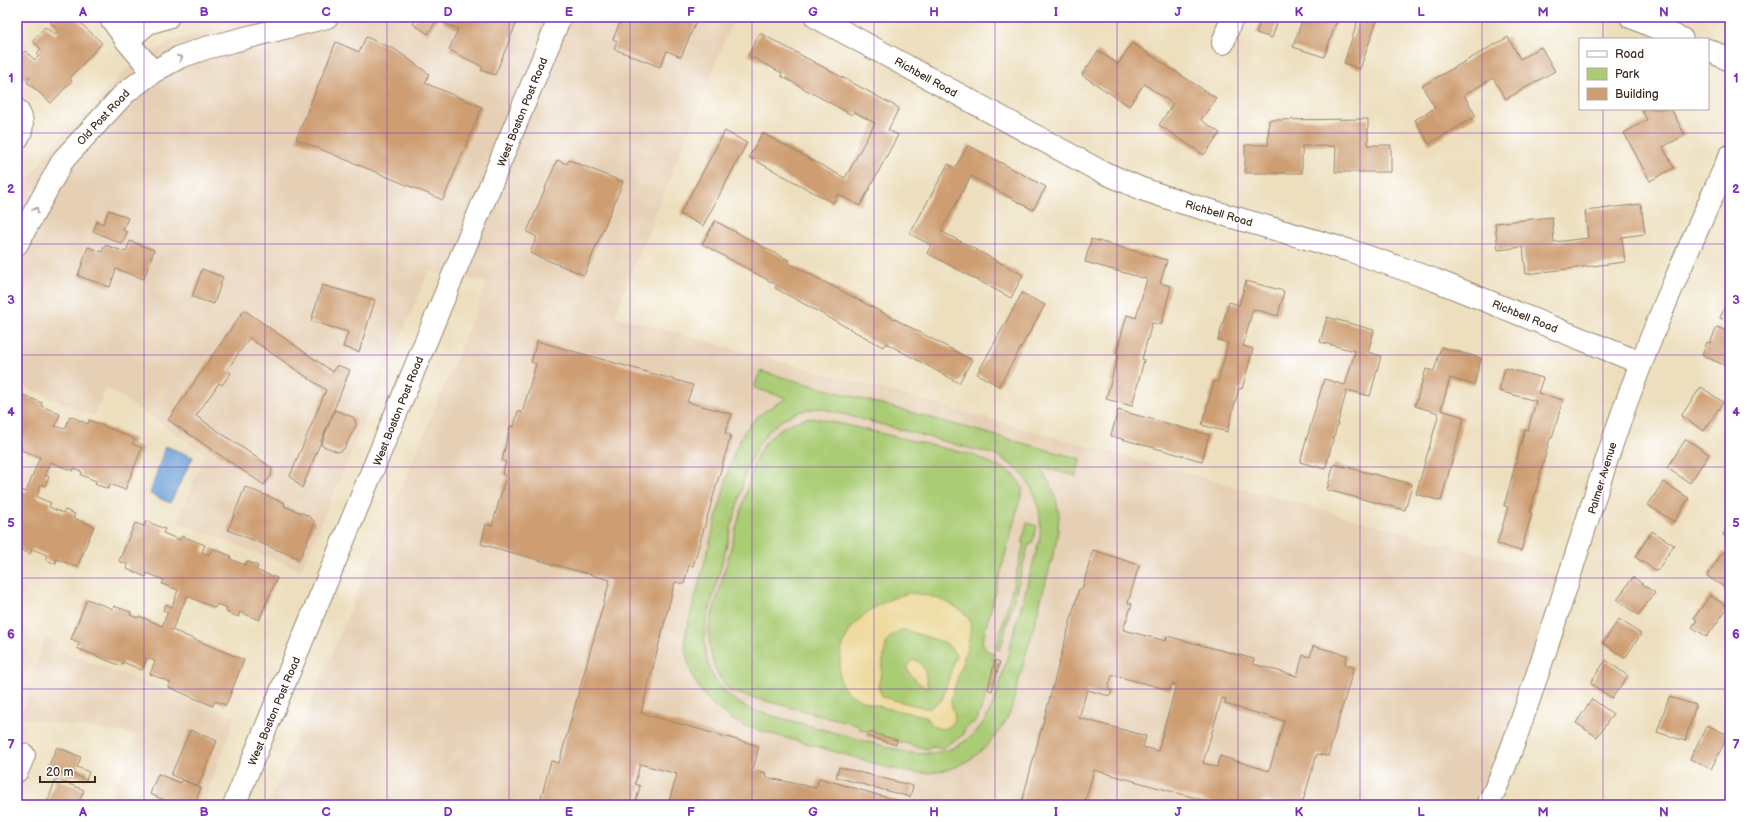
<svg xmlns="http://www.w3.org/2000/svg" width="1747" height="822" font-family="'Balsamiq Sans',sans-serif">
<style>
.built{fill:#e6d0b5}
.green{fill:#aacc75;stroke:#727b4a;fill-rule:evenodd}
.sand{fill:#eeda9e;stroke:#94825e;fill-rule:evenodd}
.water{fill:#6a9ed6;stroke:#52647a}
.building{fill:#ce9e72;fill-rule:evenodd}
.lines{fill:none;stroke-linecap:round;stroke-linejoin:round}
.minor-casing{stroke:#94846e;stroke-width:24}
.major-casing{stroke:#94846e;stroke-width:24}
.minor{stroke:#fff;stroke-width:22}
.major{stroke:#fff;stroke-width:22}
.oneway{stroke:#a79f9a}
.grid{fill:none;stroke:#7b2cbf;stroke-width:1;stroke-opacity:0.55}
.labels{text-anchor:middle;stroke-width:3;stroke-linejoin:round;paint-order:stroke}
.street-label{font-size:11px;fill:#3b2a1e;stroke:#fff}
.neatline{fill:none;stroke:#7b2cbf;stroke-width:1.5}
.grid-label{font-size:13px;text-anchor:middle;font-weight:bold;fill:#7b2cbf}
</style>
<rect width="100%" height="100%" fill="#fff"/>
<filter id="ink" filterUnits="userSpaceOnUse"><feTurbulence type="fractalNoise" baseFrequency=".025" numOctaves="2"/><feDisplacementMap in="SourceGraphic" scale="8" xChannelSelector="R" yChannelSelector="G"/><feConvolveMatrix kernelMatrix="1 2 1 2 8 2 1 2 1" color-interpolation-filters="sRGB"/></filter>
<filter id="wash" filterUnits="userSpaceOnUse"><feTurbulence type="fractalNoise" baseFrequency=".012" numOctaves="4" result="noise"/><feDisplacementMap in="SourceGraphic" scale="16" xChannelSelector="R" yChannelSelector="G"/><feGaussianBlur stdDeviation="0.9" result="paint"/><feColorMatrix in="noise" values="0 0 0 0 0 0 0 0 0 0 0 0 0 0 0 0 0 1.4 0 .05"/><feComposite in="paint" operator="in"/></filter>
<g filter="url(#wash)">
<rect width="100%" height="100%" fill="#eddfbe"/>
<path class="built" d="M258,17H734L615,316L1565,577L1482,805H268L488,282L429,271L301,570L178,522L205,453L106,387L94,416L17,384V260L37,214L17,207V200L48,151L127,69L170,42Z
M45,638L58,642L55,649L235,716L203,805H108L136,735L21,718Z"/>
<path class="green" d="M760,371L1081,459L1076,476L1040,467L1051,486L1056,499L1059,514L1058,531L1055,548L1010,713C992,749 960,775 918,773C896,772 869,761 847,755C813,745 778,736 744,726C706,706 686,680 685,636L732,459C743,426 756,414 787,398L754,388ZM820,408L995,455C1030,471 1043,501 1040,538L996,697C981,739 953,757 909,753L752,710C714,692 700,664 706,623L747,469C760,434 781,411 820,408Z
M807,418L820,419L973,455L1002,468L1014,475L1023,488L982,642L987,651L994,653L992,660L1000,662L992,691L988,689L977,720L965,728L963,735L942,748L932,746L927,749L897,741L867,736L868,732L860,729L859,725L731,692C713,673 708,653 709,627L755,460C767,436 780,425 807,418Z
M1027,523L1037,526L1032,544H1029L1000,650L996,649L1024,544L1022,543Z"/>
<path class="sand" d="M909,593C926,594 940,598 955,607C960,609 968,616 970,621C974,632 959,673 955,686C954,690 951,696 951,701C951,709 960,719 950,726C939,733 931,725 925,716C903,711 858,706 843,687C839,680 839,671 840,663C841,624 875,602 909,593ZM901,630H905L946,643L956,655L942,700L928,709L883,697L880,692L879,683L886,644L890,637Z
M915,660C927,666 926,678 928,690C920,683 911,678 907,668L911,661Z"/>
<path class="water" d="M165,446L193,457L170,503L150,494Z"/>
<g id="blocks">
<path class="building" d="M54,17H74L102,43L70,78L72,81L51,103L27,82L31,78L29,76L26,80L17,72V59L25,51L35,60L39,55L37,53L41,49L33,41L45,27L55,35L59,30L50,22Z
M417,17H439L428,34L413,24Z
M446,17H519L495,75L481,70L483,67L449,50L458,29L443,23Z
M622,17H698L681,57L667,51L660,67L614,49L617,41L613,39Z
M1262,17H1279L1272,38L1256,33Z
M1303,17H1338L1324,57L1293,47Z
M1359,17H1378L1360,69L1344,63Z
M760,33L899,108L888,130L898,135L860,206L838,194L833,203L749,157L762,133L845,178L875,123L854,112L852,115L781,76L782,73L748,55Z
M366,37L396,50L429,74L425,83L482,107L443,200L296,139L336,42L359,52Z
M1508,37L1520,59L1541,47L1555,71L1506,99L1493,78L1464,95L1476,116L1429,144L1415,120L1435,108L1422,86Z
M1132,43L1216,98L1201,120L1220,133L1204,155L1159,125L1173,104L1144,84L1129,106L1082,75L1098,51L1118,64Z
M1641,109H1671L1685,135L1663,147L1674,168L1650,181L1624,133L1647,120Z
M1368,119V145H1391V172H1335L1336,146H1302V173H1245V145H1268L1269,120Z
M725,131L747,143L703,226L680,214Z
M968,145L1046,187L1033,210L971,176L941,231L1023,275L1011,298L927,253L931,245L910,234L948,164L955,168Z
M557,160L567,164L569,160L623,182L584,275L530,253L537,237L527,232Z
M1641,204L1645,234L1622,237L1625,262L1526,274L1523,247L1498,250L1495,223L1552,217L1554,242L1588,238L1585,211Z
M109,210L128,218L123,230L127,232L122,244L93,231L97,221L103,224Z
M715,221L790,261L789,263L972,360L959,383L886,343L883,347L775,288L777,285L702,244Z
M1091,239L1167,260L1160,283L1171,286L1161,325L1152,323L1142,359L1144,360L1132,406L1106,399L1118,355L1116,354L1127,315L1136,318L1147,279L1085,262Z
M130,241L154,250L144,279L116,269L110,287L78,276L88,247L102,252L105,245L126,252Z
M202,269L223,277L214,304L192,297Z
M1246,281L1284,291L1278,316L1253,309L1243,346L1253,349L1242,389L1239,388L1227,432L1202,425L1214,381L1218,382L1228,343L1218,340L1229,302L1239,305Z
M322,285L375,300L359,352L343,347L348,332L311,321Z
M1022,293L1045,305L999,386L977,374Z
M1730,295V322L1720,318Z
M244,310L333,372L337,365L350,370L302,488L290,476L326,390L249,338L227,370L231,373L222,385L219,383L196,416L272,468L271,476L264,485L168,420Z
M1327,317L1374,330L1368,352L1381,356L1370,396L1347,390L1325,469L1300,462L1324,379L1345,385L1355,351L1320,342Z
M1717,327L1730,333V358L1726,366L1702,355L1707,342L1710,343Z
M537,341L693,385L687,402L732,414L725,433L731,435L693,566L689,565L684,584L675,582L641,713L759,746L753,769L766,773L765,777L816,788L819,778L913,805H668L677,774L640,764L635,784L640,786L635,805H539L551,761L559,763L610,580L481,544L486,524L492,526L506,476L502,474L506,462L502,461L510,426L514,427L518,411L522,413L536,364L531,362Z
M1441,347L1481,358L1474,385L1450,378L1441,410L1464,417L1441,501L1416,494L1439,413L1415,406L1426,369L1434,371Z
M1505,368L1543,378L1538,393L1563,400L1552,438H1550L1530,512L1532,513L1521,551L1497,544L1508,507L1504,506L1525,429L1528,430L1536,401L1499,391Z
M1701,387L1723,402L1704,431L1681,416Z
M17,392L42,403L41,406L60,414L55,426L65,429L70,416L88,424L89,420L135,439L132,444L142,448L125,490L110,484L108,489L95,484L96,481L81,475L82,472L74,468L73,471L50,462L45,475L49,477L45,486L41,484L37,497L51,503L49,507L63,513L65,510L75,514L73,518L94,526L77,567L57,559L55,564L45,559L47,555L32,549L30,554L17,548V489L26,492L40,457L21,450L22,447L17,445Z
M335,410L353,417L355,420L356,425L344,449L338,452L321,445Z
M1118,410L1209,435L1202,461L1111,436Z
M1686,439L1709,454L1690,483L1667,468Z
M1334,464L1412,484L1405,510L1327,490Z
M1663,482L1689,498L1674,522L1648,505Z
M245,487L285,503L284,506L307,515L315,522L300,559L228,530Z
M146,521L165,529L163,533L180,540L182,536L205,545L202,552L209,555L212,548L231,556L230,559L245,565L247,561L258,566L256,570L277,578L259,620L240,612L238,617L226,612L227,608L217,604L215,608L187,596L172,630L244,660L226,705L215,701L213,706L168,687L170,682L150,674L155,661L147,658L142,670L123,662L121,666L77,648L80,643L71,639L87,599L113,609L114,606L131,612L130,615L138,618L139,616L162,626L168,612L163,610L166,604L172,607L178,590L162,584L164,580L147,573L146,577L127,569L128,565L119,561L135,523L144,526Z
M1730,526V540L1723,535Z
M1652,531L1674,545L1657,571L1635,557Z
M1093,550L1139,565L1128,603L1132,604L1123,630L1166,641L1167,636L1254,659L1253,664L1297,676L1303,655L1310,657L1313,646L1347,655L1345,665L1354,667L1328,756L1317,754L1303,801L1295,805H1287L1263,800L1261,805H1221L1094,770L1084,805H1021L1079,589H1082ZM1112,675L1170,690L1172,684L1176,685L1158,751L1143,747L1146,736L1079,718L1087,690L1110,696L1112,691L1108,689ZM1222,698L1226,699L1225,704L1284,721L1269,771L1220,756L1217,767L1203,763Z
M1723,552L1730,557V591L1707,576Z
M1633,577L1655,593L1638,615L1617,600Z
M1710,595L1728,607L1707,637L1692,627L1697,620L1694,618Z
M1619,619L1641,634L1625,658L1603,643Z
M995,660L1000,662L992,691L988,689Z
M1606,660L1628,676L1612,698L1590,683Z
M1669,697L1696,705L1685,741L1657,732Z
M1592,699L1613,714L1597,737L1576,723Z
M1707,725L1728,735L1711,769L1690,759Z
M190,730L217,741L198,786L171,775Z
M869,732L897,740L896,745L867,736Z
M57,747L81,757L77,767L89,772L86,780L73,774L72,777L48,767Z
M839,767L913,786L910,797L836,777Z
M158,774L181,783L182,780L201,788L194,805H176L150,794Z
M56,779L84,790L78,805H46Z"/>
</g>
</g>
<g filter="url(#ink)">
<use href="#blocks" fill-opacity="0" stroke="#94846e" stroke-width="1"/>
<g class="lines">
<g class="minor-casing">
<path id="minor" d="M110,17L127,41L153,72
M816,17L1098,170L1142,189L1187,204L1351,251L1435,280L1641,363
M1631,17L1682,39
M127,41L148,23L168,17
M1223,43L1232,17
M1708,50L1730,60
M17,110C24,120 23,130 17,139
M17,244L63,160L125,93L153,72L180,57L206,48L327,17
M17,771L24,755
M1488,805C1507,765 1521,723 1535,681C1564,597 1589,511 1618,426C1650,334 1690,245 1730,156"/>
</g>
<g class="major-casing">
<path id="major" d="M234,805L560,17"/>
</g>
<use href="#minor" class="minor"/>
<use href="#major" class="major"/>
</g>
<defs><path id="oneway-chevron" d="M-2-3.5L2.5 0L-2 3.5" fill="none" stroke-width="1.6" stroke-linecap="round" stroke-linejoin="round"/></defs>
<g class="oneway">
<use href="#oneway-chevron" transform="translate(180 58) rotate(-24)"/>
<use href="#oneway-chevron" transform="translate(36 210) rotate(-61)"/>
</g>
</g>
<path class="grid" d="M144,17V805M265,17V805M387,17V805M509,17V805M630,17V805M752,17V805M874,17V805M995,17V805M1117,17V805M1238,17V805M1360,17V805M1482,17V805M1603,17V39M1603,109V805M17,133H1730M17,244H1730M17,355H1730M17,467H1730M17,578H1730M17,689H1730"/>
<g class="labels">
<g class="street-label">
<text transform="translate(926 77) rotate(29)" y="4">Richbell Road</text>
<text transform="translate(522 112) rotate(-68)" y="4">West Boston Post Road</text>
<text transform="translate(103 117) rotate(-47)" y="4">Old Post Road</text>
<text transform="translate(1219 213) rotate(16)" y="4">Richbell Road</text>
<text transform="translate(1525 316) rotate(22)" y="4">Richbell Road</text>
<text transform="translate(398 411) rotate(-68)" y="4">West Boston Post Road</text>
<text transform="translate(1602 478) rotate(-73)" y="4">Palmer Avenue</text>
<text transform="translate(274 711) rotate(-67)" y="4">West Boston Post Road</text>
</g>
</g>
<rect width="1747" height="822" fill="none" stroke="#fff" stroke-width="44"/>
<rect x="1579" y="38" width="130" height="72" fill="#ffffff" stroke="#b1aaa5"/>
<rect x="1587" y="51" width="20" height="6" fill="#ffffff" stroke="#b1aaa5"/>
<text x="1615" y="58" font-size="12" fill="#3b2a1e">Road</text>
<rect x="1587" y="68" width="20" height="12" fill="#aacc75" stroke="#b1aaa5"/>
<text x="1615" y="78" font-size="12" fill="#3b2a1e">Park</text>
<rect x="1587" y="88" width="20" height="12" fill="#ce9e72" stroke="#b1aaa5"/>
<text x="1615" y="98" font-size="12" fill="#3b2a1e">Building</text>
<path d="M40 776v6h55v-6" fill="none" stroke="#3b2a1e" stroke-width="2"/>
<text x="46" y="776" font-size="12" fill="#3b2a1e" stroke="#ffffff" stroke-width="3" paint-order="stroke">20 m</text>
<rect x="22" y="22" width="1703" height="778" class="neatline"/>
<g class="grid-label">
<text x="83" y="16">A</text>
<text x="204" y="16">B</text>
<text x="326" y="16">C</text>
<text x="448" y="16">D</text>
<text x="569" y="16">E</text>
<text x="691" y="16">F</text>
<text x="813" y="16">G</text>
<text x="934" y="16">H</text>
<text x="1056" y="16">I</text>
<text x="1178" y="16">J</text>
<text x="1299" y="16">K</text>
<text x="1421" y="16">L</text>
<text x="1543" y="16">M</text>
<text x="1664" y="16">N</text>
<text x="11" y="82">1</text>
<text x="1736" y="82">1</text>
<text x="11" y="193">2</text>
<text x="1736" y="193">2</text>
<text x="11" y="304">3</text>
<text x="1736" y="304">3</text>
<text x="11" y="416">4</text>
<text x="1736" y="416">4</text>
<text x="11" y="527">5</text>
<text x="1736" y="527">5</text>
<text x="11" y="638">6</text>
<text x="1736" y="638">6</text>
<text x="11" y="749">7</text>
<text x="1736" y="749">7</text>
<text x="83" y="816">A</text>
<text x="204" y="816">B</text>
<text x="326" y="816">C</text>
<text x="448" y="816">D</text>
<text x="569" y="816">E</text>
<text x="691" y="816">F</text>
<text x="813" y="816">G</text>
<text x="934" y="816">H</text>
<text x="1056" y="816">I</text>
<text x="1178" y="816">J</text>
<text x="1299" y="816">K</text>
<text x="1421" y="816">L</text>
<text x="1543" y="816">M</text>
<text x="1664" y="816">N</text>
</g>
</svg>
